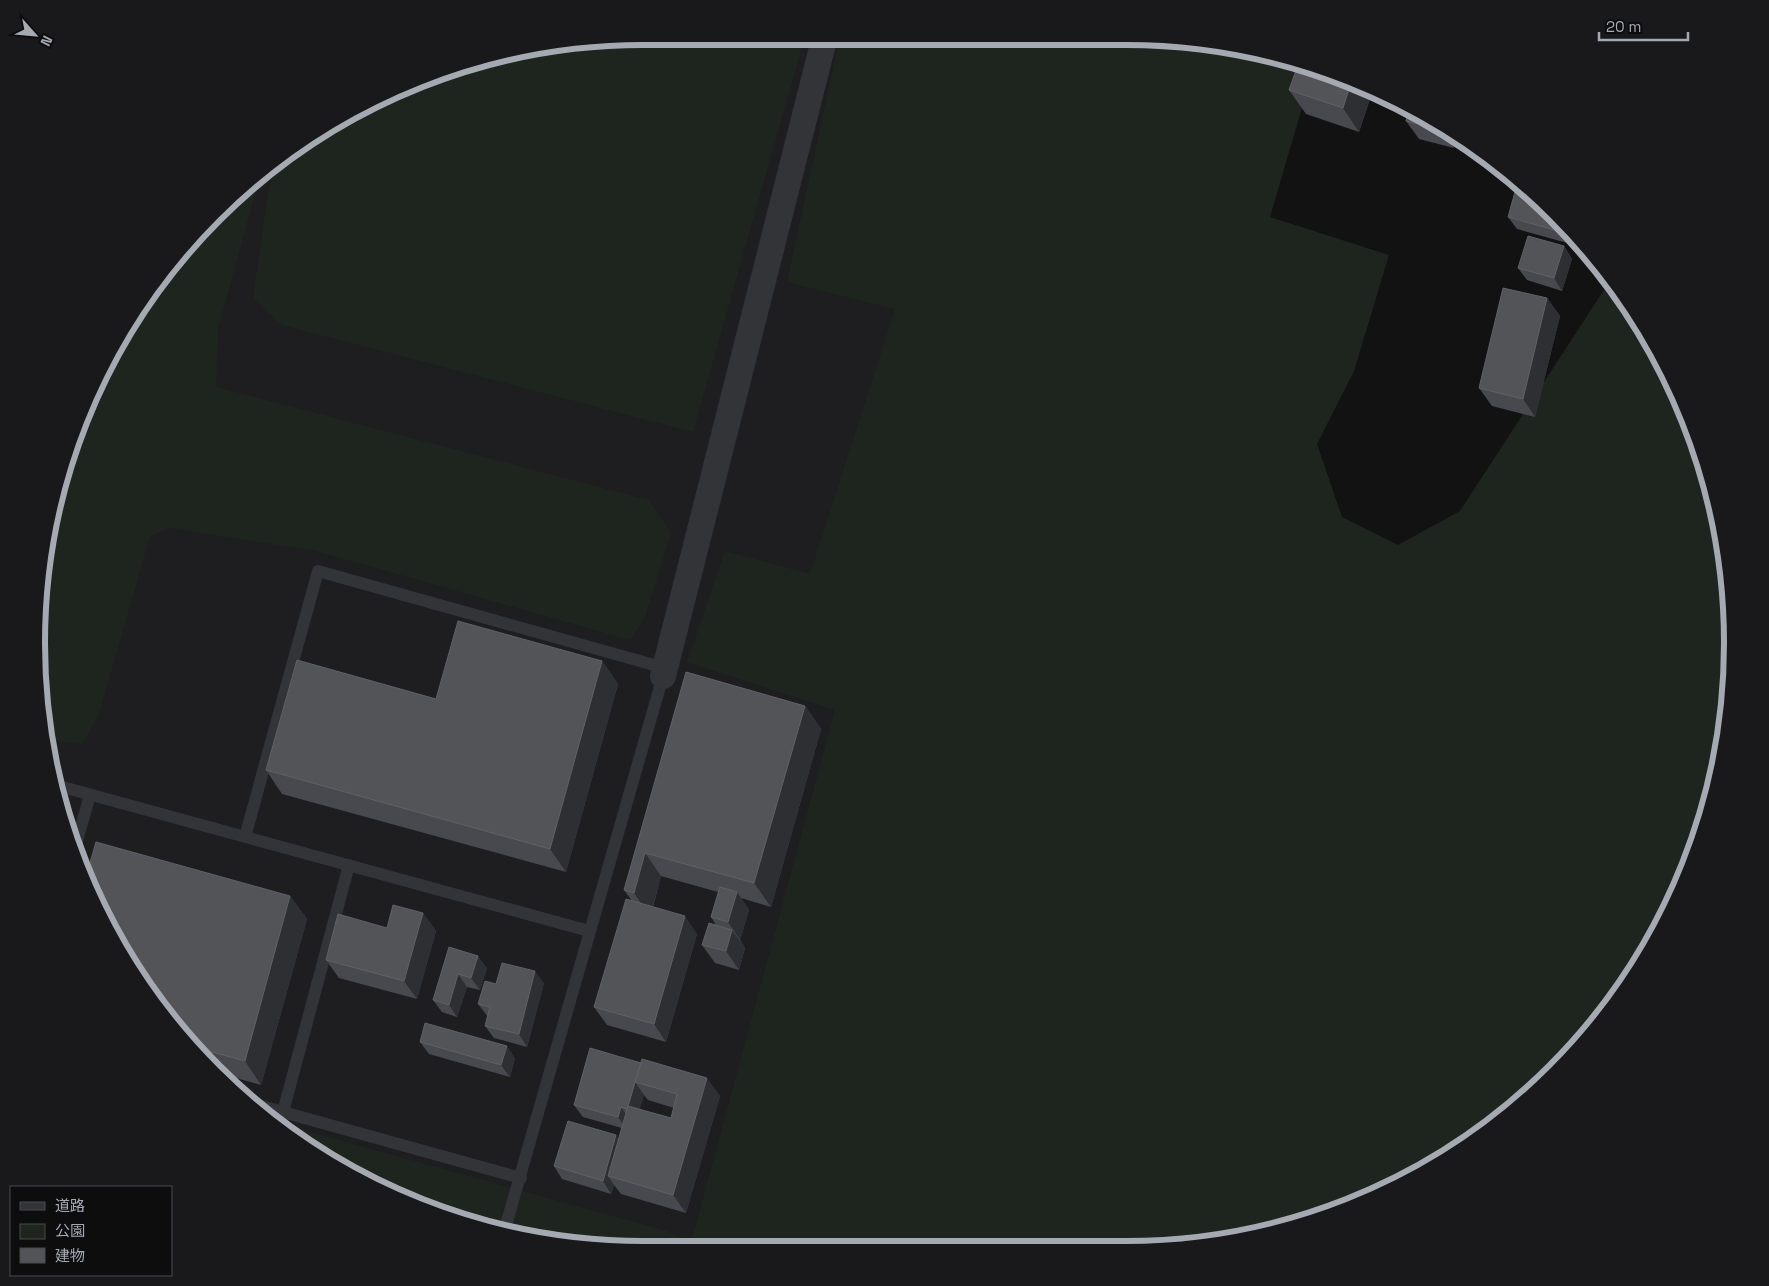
<svg xmlns="http://www.w3.org/2000/svg" width="1769" height="1286" font-family="'Space Grotesk','Noto Sans JP',sans-serif">
<style>
.built{fill:#1e1e20}
.green{fill:#1e251f}
.lines{fill:none;stroke-linecap:round;stroke-linejoin:round}
.service{stroke:#333437;stroke-width:12}
.minor{stroke:#333437;stroke-width:26}
.wall{fill:#48494e;fill-rule:evenodd}
.shaded-wall{fill:#2e2f32}
.building{fill:#525458;stroke:#5f6166}
.rim{fill:none;stroke:#a5a9b2;stroke-width:6}
</style>
<rect width="100%" height="100%" fill="#121213"/>
<path class="built" d="M643,36H933L1033,64L704,1248H603L486,1229L340,1169L243,1099L162,1013L82,875L41,722V564L68,448L99,375L187,243L306,138L411,83L486,57Z"/>
<path class="green" d="M643,36H805L693,432L282,325L253,298L268,192L276,165L306,138L411,83L486,57Z
M840,36H1126L1283,57L1314,67L1270,217L1389,255L1354,371L1317,444L1342,517L1398,545L1460,511L1611,279L1670,374L1712,486L1731,603L1728,722L1701,838L1652,946L1582,1043L1496,1124L1358,1203L1205,1245L603,1248L486,1229L340,1169L274,1122L667,1231L691,1243L835,710L687,662L725,551L810,574L895,309L787,282Z
M259,180L218,329L216,387L649,500L671,533L645,617L630,640L316,551L170,528L150,536L99,714L82,744L46,740L41,722V564L68,448L99,375L187,243Z"/>
<g class="lines">
<path class="service" d="M59,786L589,931
M245,837L318,571L665,668
M75,848L90,795
M247,1102L521,1178
M283,1112L349,865
M504,1232L663,676"/>
<path class="minor" d="M663,676L825,36"/>
</g>
<path class="wall" d="M1358,83L1373,90L1359,132L1306,114L1289,90Z
M1409,110L1457,135L1454,148L1419,139L1406,121Z
M1508,217L1570,233L1567,243L1517,229Z
M1564,246L1572,259L1562,291L1527,280L1518,268Z
M1547,298L1560,316L1535,417L1492,406L1479,388Z
M602,661L618,684L566,872L282,794L266,770Z
M686,672L805,706L821,729L771,907L741,898L749,910L740,940L745,948L739,970L715,963L702,945L716,925L711,917L718,892L661,876L653,907L697,934L666,1042L607,1025L594,1007L632,901L624,890Z
M290,896L307,919L261,1085L218,1073L162,1013Z
M423,913L436,931L417,999L339,978L326,960L387,928Z
M449,947L487,968L480,990L467,987L457,1017L442,1012L433,1000Z
M544,983L527,1047L494,1038L485,1026L488,1017L478,1004L496,984Z
M420,1042L515,1058L510,1077L429,1054Z
M590,1048L720,1096L686,1213L621,1194L614,1185L611,1194L562,1179L554,1166L619,1139L622,1128L583,1117L574,1105ZM644,1095L648,1100L674,1108L671,1118L639,1110Z"/>
<path class="shaded-wall" d="M1352,80L1358,83L1373,90L1359,132L1343,108Z
M1442,127L1457,135L1454,148L1441,130Z
M1560,223L1570,233L1567,243L1558,231Z
M1564,246L1572,259L1562,291L1554,278Z
M1547,298L1560,316L1535,417L1523,399Z
M602,661L618,684L566,872L550,849Z
M805,706L821,729L771,907L754,883Z
M645,853L661,876L650,916L634,893Z
M737,892L749,910L740,940L728,922Z
M290,896L307,919L261,1085L245,1061Z
M423,913L436,931L417,999L404,981Z
M685,916L697,934L666,1042L654,1024Z
M732,930L745,948L739,970L726,951Z
M478,956L487,968L480,990L471,978Z
M535,971L544,983L527,1047L519,1034Z
M458,974L467,987L457,1017L449,1005Z
M507,1046L515,1058L510,1077L501,1065Z
M707,1078L720,1096L686,1213L673,1195Z
M635,1082L644,1095L636,1121L628,1109Z
M621,1107L630,1120L627,1130L618,1117Z
M616,1135L625,1148L608,1176L614,1185L611,1194L603,1181Z"/>
<path class="building" d="M1299,62L1352,80L1343,108L1289,90Z
M1409,110L1442,127L1441,130L1406,121Z
M1518,181L1526,187L1560,223L1558,231L1508,217Z
M1528,236L1564,246L1554,278L1518,268Z
M1503,288L1547,298L1523,399L1479,388Z
M458,621L602,661L550,849L266,770L297,660L436,699Z
M686,672L805,706L754,883L645,853L634,893L624,890Z
M96,842L290,896L245,1061L194,1047L162,1013L85,880Z
M720,887L737,892L728,922L711,917Z
M626,899L685,916L654,1024L594,1007Z
M393,905L423,913L404,981L326,960L338,914L387,928Z
M709,923L732,930L726,951L702,945Z
M449,947L478,956L471,978L458,974L449,1005L433,1000Z
M502,963L535,971L519,1034L485,1026L490,1007L478,1004L485,981L496,984Z
M425,1023L507,1046L501,1065L420,1042Z
M590,1048L641,1063L627,1109L621,1107L618,1117L574,1105Z
M642,1059L707,1078L673,1195L608,1176L628,1106L671,1118L677,1094L635,1082Z
M568,1121L616,1135L603,1181L554,1166Z"/>
<path d="M0 0H1769V1286H0ZM643 45H1126A598 598 0 0 1 1724 643V643A598 598 0 0 1 1126 1241H643A598 598 0 0 1 45 643V643A598 598 0 0 1 643 45Z" fill="#19191b" fill-rule="evenodd"/>
<path class="rim" d="M643 45H1126A598 598 0 0 1 1724 643V643A598 598 0 0 1 1126 1241H643A598 598 0 0 1 45 643V643A598 598 0 0 1 643 45Z"/>
<rect x="10" y="1186" width="162" height="90" fill="#0d0d0e" stroke="#4a4b50"/>
<rect x="20" y="1202" width="25" height="8" fill="#333437" stroke="#4a4b50"/>
<text x="55" y="1211" font-size="15" fill="#a5a9b2">道路</text>
<rect x="20" y="1224" width="25" height="15" fill="#1e251f" stroke="#4a4b50"/>
<text x="55" y="1236" font-size="15" fill="#a5a9b2">公園</text>
<rect x="20" y="1248" width="25" height="15" fill="#525458" stroke="#4a4b50"/>
<text x="55" y="1261" font-size="15" fill="#a5a9b2">建物</text>
<g transform="translate(35 35) rotate(117)" stroke="#0d0d0e" stroke-width="4" paint-order="stroke">
<path d="M0-4L9 19L0 12L-9 19Z" fill="#a5a9b2"/>
<text y="-8" font-size="14" font-weight="bold" text-anchor="middle" fill="#a5a9b2">N</text>
</g>
<path d="M1599 32v8h89v-8" fill="none" stroke="#a5a9b2" stroke-width="2.5"/>
<text x="1606" y="32" font-size="15" fill="#a5a9b2" stroke="#0d0d0e" stroke-width="4" paint-order="stroke">20 m</text>
</svg>
